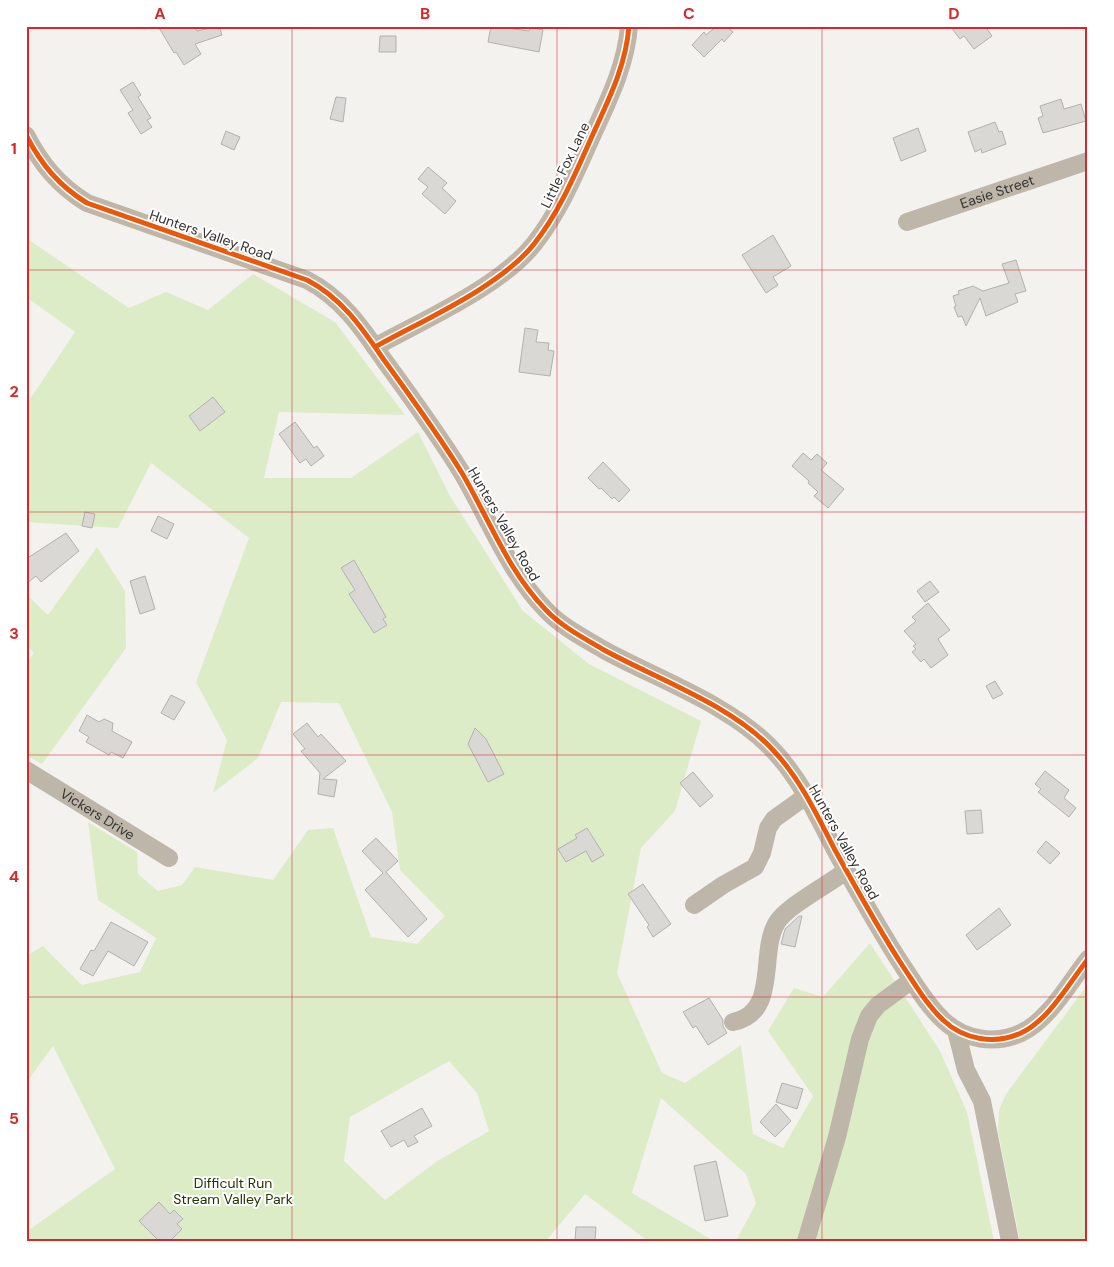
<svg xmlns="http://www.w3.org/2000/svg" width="1114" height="1267" font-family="'DM Sans',sans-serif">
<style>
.green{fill:#dbecc7;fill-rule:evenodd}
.building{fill:#dad8d5;stroke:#b3b1af}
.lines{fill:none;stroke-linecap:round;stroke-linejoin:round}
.minor{stroke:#bfb6aa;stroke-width:18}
.cycleway-casing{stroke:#fff;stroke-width:8}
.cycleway{stroke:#e8590c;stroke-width:5}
.grid{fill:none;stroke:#d62828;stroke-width:1;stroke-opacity:0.55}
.labels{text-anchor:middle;stroke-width:4;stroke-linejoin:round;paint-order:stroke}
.street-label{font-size:14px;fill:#343330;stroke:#fff}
.park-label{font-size:14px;fill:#213602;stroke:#fff}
.neatline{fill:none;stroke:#d62828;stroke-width:2}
.grid-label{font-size:16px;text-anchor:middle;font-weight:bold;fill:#d62828}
</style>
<rect width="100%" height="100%" fill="#f4f2ef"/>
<path class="green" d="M26,238L129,308L166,292L208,310L253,274L335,322L405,415L279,412L264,478H351L418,432L450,496L523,611L589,664L701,721L675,811L641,848L617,973L662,1073L685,1083L741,1045L753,1134L783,1148L813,1096L768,1031L794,988L823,997L870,943L940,1051L967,1112L994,1241H736L756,1203L746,1174L661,1098L632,1193L714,1241H648L585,1194L546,1241H26V1232L115,1169L53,1046L26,1083V956L43,946L82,985L140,972L156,938L98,900L88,822L137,852L138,874L158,891L182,885L195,867L273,880L308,830L333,828L371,937L417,944L445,916L400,870L392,812L339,703L281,702L258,758L213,793L227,740L196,682L249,538L151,463L118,528L26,522V405L75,332L26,297ZM449,1061L477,1093L489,1131L436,1162L385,1200L344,1161L350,1117Z
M97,547L125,591L126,648L42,764L26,755V664L34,653L26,644V594L48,615Z
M1088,984V1241H1020L998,1131L999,1110L1006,1094Z"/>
<path class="building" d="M158,26H194L197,31L219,26L222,35L195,44L201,54L184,65L176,52L174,53Z
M491,26L529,31L530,27L543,30L539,52L488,42Z
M717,26H726L733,32L724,42L722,39L704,57L692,45L704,32L706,35Z
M950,26H985L992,36L974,49L964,36L960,39Z
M380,36H396V52H379Z
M133,82L141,95L138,97L151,118L147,120L152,127L141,134L128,113L133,110L120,90Z
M336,97L346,98L343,122L330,119Z
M1061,99L1064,109L1081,104L1086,121L1043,133L1038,118L1043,116L1040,106Z
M995,122L999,132L1002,131L1006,144L982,153L981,149L975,152L968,132Z
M918,128L926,151L901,161L893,138Z
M226,131L240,137L234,150L221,144Z
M428,167L447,183L442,188L456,201L445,214L422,194L428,187L418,179Z
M773,235L791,266L773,277L778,285L766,293L742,255Z
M1016,260L1026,291L1015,294L1018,302L986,316L980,298L966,326L962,316L958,317L954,307L956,306L953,296L959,294L958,291L973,286L983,291L1009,283L1002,264Z
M525,328L538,330L536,342L549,343L548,350L554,351L550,376L519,372Z
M213,397L225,412L200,431L189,416Z
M295,422L314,448L317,446L324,456L311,466L306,459L300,463L279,434Z
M803,453L811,460L817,454L827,463L821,470L844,489L828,508L814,496L818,492L808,483L809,481L792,466Z
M603,462L630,490L619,502L614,497L612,499L601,488L599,489L588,478Z
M85,512L95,514L92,528L82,526Z
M158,516L174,524L167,539L151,531Z
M66,533L79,551L41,582L36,576L26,584V559Z
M354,560L386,617L383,619L387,625L374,633L349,594L355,590L341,568Z
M145,576L155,609L140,614L130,581Z
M930,581L939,592L925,602L917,591Z
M928,603L950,630L938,639L948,655L931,668L924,659L921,662L912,652L916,649L913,646L916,644L904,631L916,621L912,617Z
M995,681L1003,694L993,699L986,686Z
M171,695L185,702L174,720L161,713Z
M87,715L99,722L104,719L113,723L112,731L132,742L123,758L111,752L109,755L86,742L89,737L79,731Z
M307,723L318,737L321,734L346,761L323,779L337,780L334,797L318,794L320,773L301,751L305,749L293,734Z
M475,728L486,739L504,774L488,782L468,744Z
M1045,771L1069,790L1064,798L1076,808L1069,817L1038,792L1041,789L1035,784Z
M693,772L713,796L700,807L680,783Z
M981,810L983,833L967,834L965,811Z
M587,828L604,855L592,862L586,851L566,862L558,849L577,838L575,835Z
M376,838L398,861L386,872L427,919L408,937L365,890L383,873L362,851Z
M1046,841L1060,853L1050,864L1037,852Z
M643,884L671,924L653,937L647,927L649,925L628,894Z
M999,908L1011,925L977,950L966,935Z
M799,916H802L795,947L781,944L785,929Z
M111,922L148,942L134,966L108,951L93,976L80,969L91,950L94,951Z
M709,998L723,1020V1026L727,1033L708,1045L696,1026L693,1028L683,1012Z
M782,1083L803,1089L797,1109L776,1102Z
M776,1104L791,1121L775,1137L760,1122Z
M422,1108L432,1126L414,1136L418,1142L408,1147L404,1140L391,1147L381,1131Z
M716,1161L728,1216L705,1221L694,1166Z
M159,1202L170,1214L174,1210L183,1219L177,1224L182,1229L170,1241H159L139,1221Z
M576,1227H596L595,1241H575Z"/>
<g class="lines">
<g class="minor">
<path d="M26,135C41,164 59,186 87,203L307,280C342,298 362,328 384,360C411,397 438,434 462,473C489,519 508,571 546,610C562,627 584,638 604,650C657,679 731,705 772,749C800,778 817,815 835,850C857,890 879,930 904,968C916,986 927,1005 943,1020C964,1040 995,1045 1021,1033C1049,1020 1069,983 1088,959"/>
<path id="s1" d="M907,222L1088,161"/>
<path d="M375,347C423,320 500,287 534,244C560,211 576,172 593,134C609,99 626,65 629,26"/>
<path id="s2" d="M26,770L169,858"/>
<path d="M694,905L723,885L755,867L762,853L768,828L774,819L806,796"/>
<path d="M733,1022C779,1013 759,954 776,924C785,907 829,884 846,871"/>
<path d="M956,1030L966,1070L982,1101L1010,1241"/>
<path d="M806,1241L837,1137L860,1039L869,1016L878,1005L912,980"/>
</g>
<g class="cycleway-casing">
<path id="cycleway" d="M26,135C41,164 59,186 87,203L307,280C342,298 362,328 384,360C411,397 438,434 462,473C489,519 508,571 546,610C562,627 584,638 604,650C657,679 731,705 772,749C800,778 817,815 835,850C857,890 879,930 904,968C916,986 927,1005 943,1020C964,1040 995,1045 1021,1033C1049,1020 1069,983 1088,959
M375,347C423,320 500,287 534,244C560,211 576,172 593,134C609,99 626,65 629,26"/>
</g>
<use href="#cycleway" class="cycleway"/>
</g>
<path class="grid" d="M292,26V1241M557,26V1241M822,26V1241M26,270H1088M26,512H1088M26,755H1088M26,997H1088"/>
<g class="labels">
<g class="street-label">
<text transform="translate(565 165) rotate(-64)" y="5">Little Fox Lane</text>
<text dy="5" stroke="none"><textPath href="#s1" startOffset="95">Easie Street</textPath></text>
<text transform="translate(211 235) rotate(19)" y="5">Hunters Valley Road</text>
<text transform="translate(504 524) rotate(60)" y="5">Hunters Valley Road</text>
<text dy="5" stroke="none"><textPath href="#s2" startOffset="84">Vickers Drive</textPath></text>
<text transform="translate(844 842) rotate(61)" y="5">Hunters Valley Road</text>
</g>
<g class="park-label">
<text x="233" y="1188">Difficult Run<tspan x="233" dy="16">Stream Valley Park</tspan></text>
</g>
</g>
<rect width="1114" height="1267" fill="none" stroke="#ffffff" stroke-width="55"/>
<rect x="28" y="28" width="1058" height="1212" class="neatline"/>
<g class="grid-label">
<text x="160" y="19">A</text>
<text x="425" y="19">B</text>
<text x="689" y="19">C</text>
<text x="954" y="19">D</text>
<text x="14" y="154">1</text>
<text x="14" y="397">2</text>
<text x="14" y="639">3</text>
<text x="14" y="882">4</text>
<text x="14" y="1124">5</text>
</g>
</svg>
